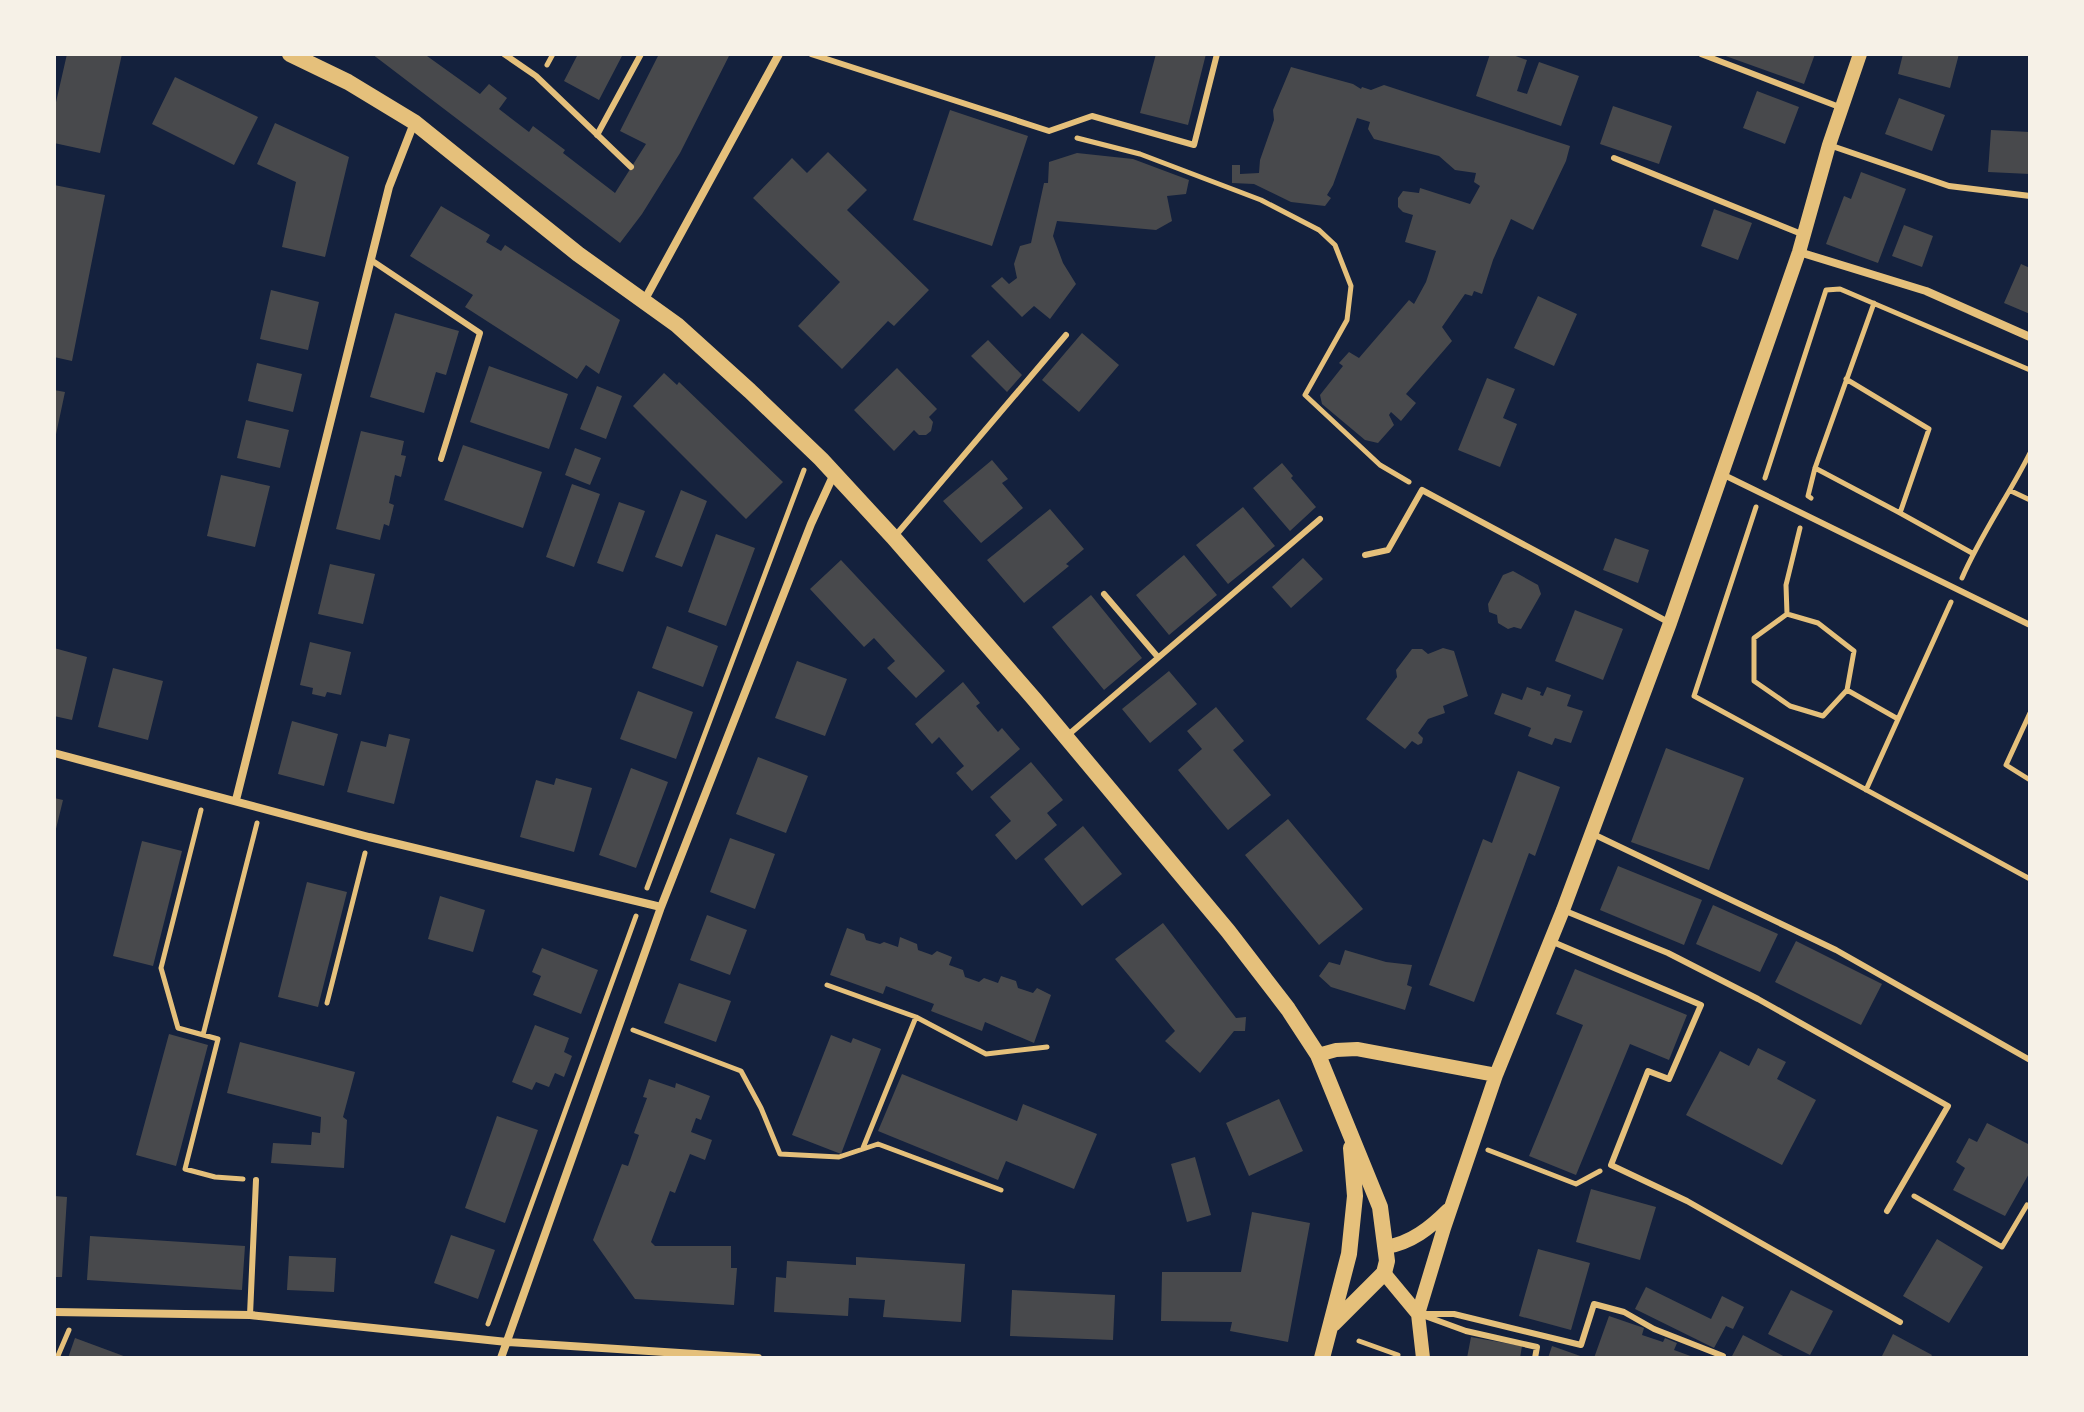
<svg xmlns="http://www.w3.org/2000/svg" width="2084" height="1412" font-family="'Nunito Sans',sans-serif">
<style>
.building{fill:#48494c}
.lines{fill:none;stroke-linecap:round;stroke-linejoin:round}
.path{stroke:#e5c07b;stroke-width:5}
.service{stroke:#e5c07b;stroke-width:6}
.minor{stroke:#e5c07b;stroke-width:8}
.tertiary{stroke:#e5c07b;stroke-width:14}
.secondary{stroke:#e5c07b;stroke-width:16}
</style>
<rect width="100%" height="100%" fill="#14213d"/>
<path class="building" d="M67,54H122L100,153L54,143V111Z
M372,54H429L427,56L480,94L489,84L507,98L499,109L529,132L533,126L565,150L563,153L615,193L646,144L620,131L659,54H730L680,153L642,214L620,243Z
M578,54H623L599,100L564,81Z
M1156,54H1206L1188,125L1140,113Z
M1490,54H1510L1527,60L1517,91L1527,94L1539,62L1579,76L1561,126L1476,96Z
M1720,54H1815L1804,84Z
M1903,54H1959L1950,88L1898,74Z
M1291,67L1353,84L1361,89L1362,87L1371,90L1384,85L1570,146L1566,161L1533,230L1511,219L1493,260L1482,294L1474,291L1472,296L1465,294L1442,327L1452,341L1406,394L1416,403L1401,421L1391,412L1389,415L1394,425L1378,443L1365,440L1322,404L1320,395L1343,366L1339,363L1349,352L1359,358L1409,300L1414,304L1426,282L1436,251L1405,242L1413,215L1403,212L1398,207V198L1403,191L1419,193L1420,188L1470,204L1480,186L1474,182L1476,173L1455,170L1439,156L1374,139L1368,129L1370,122L1357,118L1333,185L1327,195L1331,198L1325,206L1291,202L1254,184L1232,183V165H1240V174L1259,173L1260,160L1274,120L1273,110Z
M175,77L258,117L234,165L152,124Z
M1757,91L1799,107L1785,144L1743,128Z
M1899,98L1945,115L1932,151L1885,134Z
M1613,106L1672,126L1659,164L1600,144Z
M950,110L1028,136L992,246L913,220Z
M275,123L349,157L325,257L282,247L296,182L257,164Z
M1991,130L2030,132V174L1988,172Z
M828,152L867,190L847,210L929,290L894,326L888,321L842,369L798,326L840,282L753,198L792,158L807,173Z
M1077,153L1133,159L1189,180L1186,194L1167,196L1172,221L1156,230L1057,221L1053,236L1063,263L1076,284L1050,319L1034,306L1022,317L991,286L1002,277L1009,284L1017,278L1014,264L1020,246L1031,243L1044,183H1048L1049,162Z
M1861,172L1906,189L1878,263L1826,244L1844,196L1851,199Z
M54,185L105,195L72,361L54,357Z
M441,206L490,235L486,242L501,251L505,245L620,320L599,374L586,365L577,379L465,307L473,295L410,256Z
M1714,209L1752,223L1738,260L1701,246Z
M1904,225L1933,236L1922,267L1892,256Z
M2021,264L2030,268V314L2004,303Z
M271,290L319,302L308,350L260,339Z
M1538,296L1577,314L1554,366L1514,348Z
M395,313L459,331L446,375L436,372L424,413L370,397Z
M1082,333L1119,365L1079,412L1042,380Z
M988,340L1022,375L1007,392L971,356Z
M257,363L302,374L293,412L248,401Z
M489,366L568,394L549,449L470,422Z
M897,368L937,409L929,417L933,422L931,431L926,435H919L914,430L894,451L854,410Z
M664,373L677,385L679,382L783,482L746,519L633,406Z
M1487,378L1515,389L1503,418L1517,424L1500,467L1458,450Z
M597,386L622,396L606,439L580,429Z
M54,390L65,392L55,439H54Z
M246,420L289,430L280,468L237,458Z
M361,431L404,441L401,455L406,456L401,477L395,475L389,503L394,505L389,526L384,524L380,540L336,529Z
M463,445L542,472L523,528L444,500Z
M575,448L601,458L590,485L565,475Z
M992,460L1008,479L1002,483L1023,508L981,543L943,501Z
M1282,463L1293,476L1291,478L1316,507L1290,531L1253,488Z
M221,475L270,486L255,547L207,536Z
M572,484L600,494L574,567L546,557Z
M681,490L707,501L682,567L655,557Z
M619,502L645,511L623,572L597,563Z
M1243,507L1275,546L1228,584L1196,545Z
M1050,509L1084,549L1066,564L1069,566L1024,603L987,560Z
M716,534L755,548L726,626L688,612Z
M1615,538L1649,550L1638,583L1603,570Z
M1184,555L1217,595L1169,635L1136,595Z
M1303,558L1323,579L1291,608L1272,587Z
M841,560L945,671L916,698L887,668L895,661L874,638L864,647L810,589Z
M330,564L375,574L363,624L318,614Z
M1513,571L1538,585L1541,594L1521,629L1514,627L1508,629L1498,623L1497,615L1489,612L1488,604L1503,575Z
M1091,595L1142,658L1104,690L1052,627Z
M1575,610L1623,629L1603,680L1555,661Z
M667,626L718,646L703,687L652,668Z
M310,642L351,652L341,695L327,692L325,697L312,694L313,688L300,685Z
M54,648L87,657L72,720L54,716Z
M1443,648L1454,651L1468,696L1443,706L1445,713L1428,719L1418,733L1423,738L1422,743L1418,745L1412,741L1405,749L1366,719L1397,677L1396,670L1412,649H1422L1428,654Z
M797,661L847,679L825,736L775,718Z
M113,668L163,681L148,740L98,727Z
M1169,671L1197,704L1150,743L1122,709Z
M963,682L980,703L976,706L998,732L1002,728L1020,749L972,791L956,773L964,766L939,737L932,744L915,724Z
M1527,687L1541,692L1540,695L1543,696L1547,687L1571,695L1567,706L1583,711L1571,743L1555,738L1552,745L1528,736L1531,728L1494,714L1502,693L1522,700Z
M638,691L693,712L676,759L620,739Z
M1216,707L1244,741L1233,750L1271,795L1228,830L1178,770L1202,749L1187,731Z
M292,721L338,734L324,786L278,774Z
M389,734L410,739L394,804L347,792L361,741L386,747Z
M1666,748L1744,778L1709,870L1631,842Z
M758,757L808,776L786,833L736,814Z
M1031,762L1063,800L1047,813L1057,825L1016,860L995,835L1011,821L990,797Z
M631,768L668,782L636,868L599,855Z
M1518,771L1560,787L1535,856L1529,853L1474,1002L1429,985L1483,839L1492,843Z
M556,778L592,788L574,852L520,837L536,780L554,785Z
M54,798L63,800L55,833H54Z
M1288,819L1363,909L1319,945L1245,855Z
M1083,826L1122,874L1082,906L1044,859Z
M730,838L775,854L755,909L710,892Z
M142,841L182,851L153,966L113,956Z
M1618,866L1702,900L1684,945L1600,910Z
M307,882L347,892L318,1007L278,997Z
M440,896L485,910L473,952L428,939Z
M1713,905L1778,934L1760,972L1696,944Z
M707,915L747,930L730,975L690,960Z
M1163,923L1236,1018L1246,1017L1245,1031H1234L1200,1073L1165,1041L1175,1031L1115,959Z
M847,928L864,934L866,940L880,944L884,942L898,947L900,937L917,944L918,950L932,955L937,951L952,957L949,965L963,970L965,977L979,982L984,978L998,983L1001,976L1016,981L1018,988L1033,993L1037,988L1051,995L1034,1043L985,1022L982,1031L931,1011L934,1004L886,986L883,994L830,975Z
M1796,941L1882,984L1861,1025L1775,982Z
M542,948L598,970L581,1014L533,995L541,976L532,972Z
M1345,950L1386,962L1412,965L1407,985L1412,987L1405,1010L1331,987L1319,976L1329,962L1340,965Z
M1575,969L1687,1015L1669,1060L1630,1044L1576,1175L1529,1156L1583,1025L1556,1014Z
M679,983L731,1001L716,1042L664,1023Z
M535,1025L569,1038L564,1052L572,1056L564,1077L555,1073L549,1087L536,1082L532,1090L512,1082Z
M169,1034L208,1045L176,1166L136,1155Z
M831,1035L851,1043L853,1038L881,1049L841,1154L792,1135Z
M240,1042L355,1072L343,1117L347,1120L344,1168L271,1163L273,1143L311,1145L312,1132L320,1133L321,1117L227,1093Z
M1758,1048L1786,1062L1777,1079L1816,1100L1782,1165L1686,1115L1720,1051L1749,1066Z
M902,1074L1017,1121L1023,1104L1097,1134L1074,1189L1006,1161L998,1180L878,1131Z
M649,1079L675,1088L676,1083L710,1096L701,1120L696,1118L691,1132L712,1140L705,1160L690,1154L675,1193L670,1191L651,1242L655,1246H731V1268H737L734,1305L635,1299L593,1240L622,1164L628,1166L639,1135L634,1133L647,1098L643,1097Z
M1279,1099L1303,1151L1249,1176L1226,1123Z
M497,1116L538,1130L505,1223L465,1208Z
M1987,1123L2030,1145V1172L2005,1216L1953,1190L1965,1168L1956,1162L1969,1138L1977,1142Z
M1195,1157L1211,1215L1187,1222L1171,1164Z
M1591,1189L1656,1207L1640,1260L1576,1242Z
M54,1196L67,1197L62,1277H54Z
M1252,1212L1310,1223L1288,1342L1230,1331L1232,1322L1161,1321L1162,1272H1241Z
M451,1235L495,1250L478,1299L434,1283Z
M90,1236L245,1246L242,1290L87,1280Z
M1937,1239L1983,1267L1949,1323L1903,1296Z
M1538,1249L1590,1263L1571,1330L1519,1316Z
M289,1256L336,1258L334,1292L287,1290Z
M856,1257L965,1264L961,1322L883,1317L885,1300L849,1298L848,1316L774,1312L776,1277L786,1278L787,1261L856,1265Z
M1646,1287L1711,1319L1722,1296L1744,1307L1733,1329L1726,1326L1714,1348L1635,1309Z
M1012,1290L1115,1295L1113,1340L1010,1336Z
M1791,1290L1833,1311L1810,1355L1768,1334Z
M1609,1316L1644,1328L1642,1335L1663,1342L1665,1338L1677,1343L1674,1350L1696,1358H1594Z
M1893,1334L1932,1355L1930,1358H1881Z
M1743,1335L1787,1358H1731Z
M1471,1337L1522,1346L1520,1358H1467Z
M75,1338L129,1358H68Z
M1552,1346L1586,1358H1548Z"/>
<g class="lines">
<path class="path" d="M547,65L553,54
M1077,138L1140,154L1261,200L1319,230L1335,245L1351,286L1347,320L1305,395L1380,465L1409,482
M1846,379L1929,429L1900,513L1972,553
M1815,468L1900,513
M1765,478L1826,290L1840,289L2030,370
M2011,491L2030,500
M1811,498L1808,496L1815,468L1874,303
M1756,507L1694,696L2030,879
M1962,578C1981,534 2009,495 2030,453
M1787,614L1786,585L1800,528
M1847,690L1854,651L1818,623L1787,614L1754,638V681L1790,706L1823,716L1847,690L1898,719
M2030,713L2006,765L2030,780
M1866,790L1951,602
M201,810L161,968L178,1028L218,1039L185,1169L215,1177L243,1179
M647,888L804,470
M827,985L916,1017
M327,1003L365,853
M633,1030L741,1071L761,1108L780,1154L839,1157L878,1144L1001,1190
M203,1035L257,823
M863,1148L916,1017L986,1054L1047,1047
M1488,1150L1576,1184L1600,1171
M1914,1196L2002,1247L2027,1205L2030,1207
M488,1324L636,916
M1359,1341L1398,1355
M57,1358L69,1330"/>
<path class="service" d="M504,54L536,76L631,167
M811,54L1049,131L1092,116L1194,145L1217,54
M1701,54L1842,108
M597,135L641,54
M1829,145L1949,186L2030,196
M1614,158L1804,235
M371,260L480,333L441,459
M1724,475L2030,625
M896,535L1066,335
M1365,555L1388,550L1422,490L1670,623
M1104,594L1157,656
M1068,735L1320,519
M1593,834L1836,950L2030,1060
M1563,910L1668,953L1758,999L1948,1106L1887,1211
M1553,942L1701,1005L1669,1079L1648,1071L1611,1165L1687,1201L1900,1322
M1418,1314H1454L1581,1345L1594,1304L1624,1312L1654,1329L1723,1356
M250,1315L256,1180
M1425,1316L1466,1331L1537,1347L1535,1358"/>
<path class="minor" d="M1799,252L1926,291L2030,337
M644,301L779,54
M54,753L369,837L661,907
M236,800L389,187L414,123
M54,1312L250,1315L507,1342L758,1358
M501,1358L661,907L811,524L834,474"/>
<path class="tertiary" d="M1318,1055L1336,1050L1357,1049L1496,1075
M1386,1247C1411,1243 1430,1228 1448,1210
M1384,1273L1418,1314L1423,1358
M1418,1314L1444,1228L1496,1075L1563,910L1670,623L1799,252L1829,145L1860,54"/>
<path class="secondary" d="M290,54L348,82L414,122L578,254L677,325L750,391L821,459L893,537L1035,700L1228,931L1288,1009L1318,1055L1380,1207L1387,1261L1384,1273L1333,1324
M1322,1358L1349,1254L1355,1196L1351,1148"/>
</g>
<rect width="2084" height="1412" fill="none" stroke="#f6f1e7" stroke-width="112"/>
</svg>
